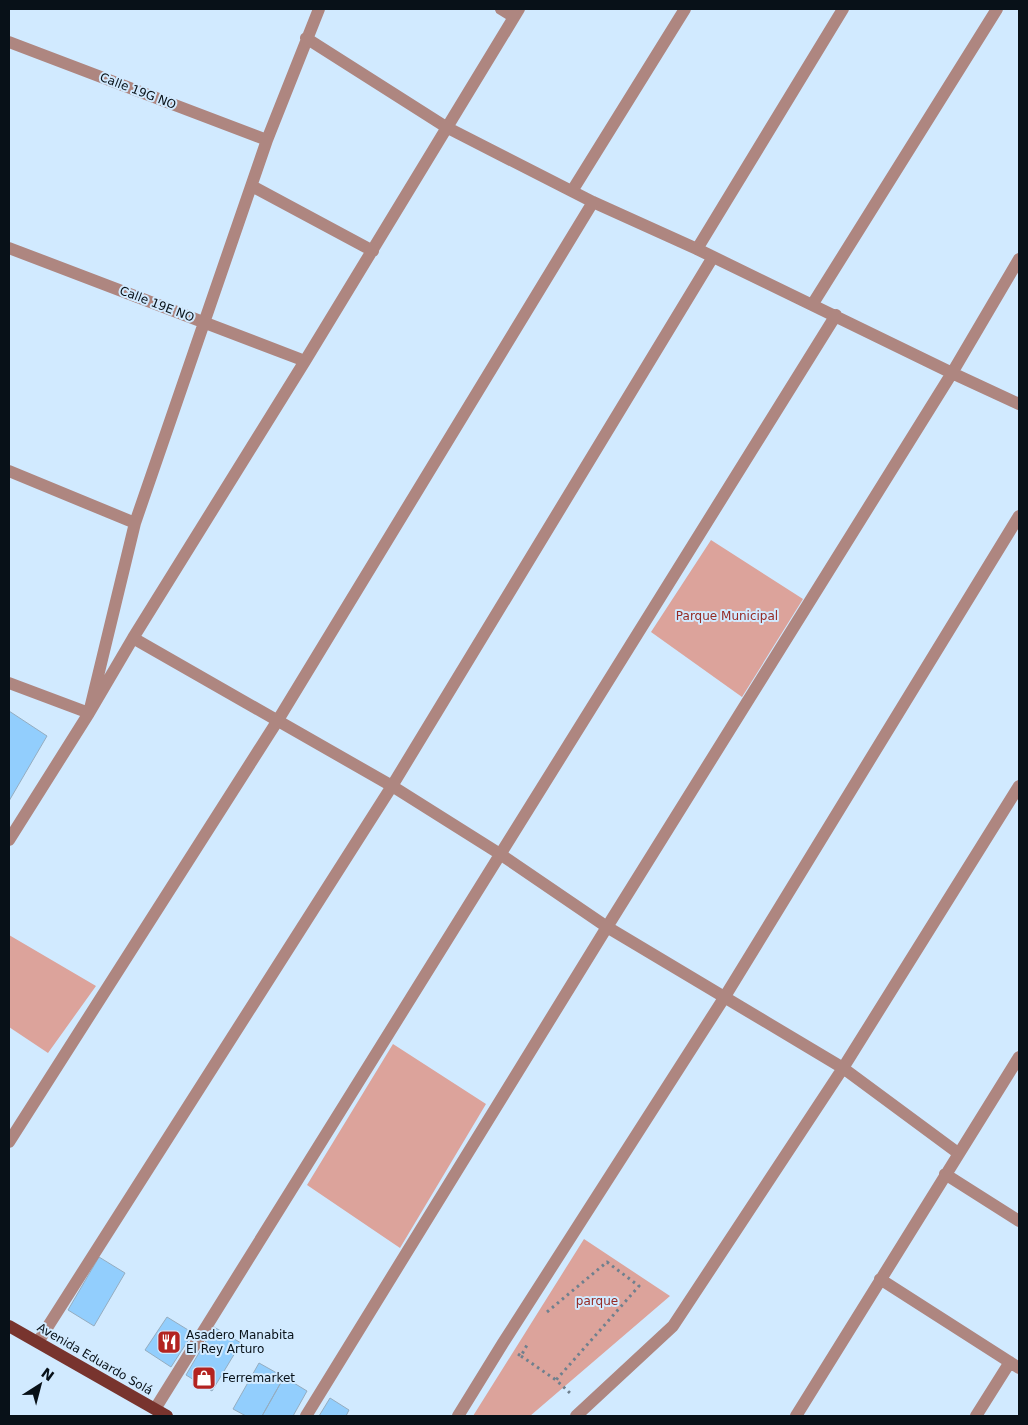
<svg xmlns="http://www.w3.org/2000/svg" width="1028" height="1425" font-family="'DejaVu Sans',sans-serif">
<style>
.green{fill:#dca39b}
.building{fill:#92cefd;stroke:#95adc0}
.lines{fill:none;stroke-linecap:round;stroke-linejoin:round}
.path{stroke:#6f808e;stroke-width:3;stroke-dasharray:2.5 4;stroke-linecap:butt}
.minor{stroke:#ae8680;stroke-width:12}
.major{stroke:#78342e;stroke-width:12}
.labels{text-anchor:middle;stroke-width:4;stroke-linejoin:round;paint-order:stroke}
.street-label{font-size:12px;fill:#081118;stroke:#d1eaff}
.park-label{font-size:12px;fill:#952a24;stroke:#d1eaff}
.poi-label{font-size:12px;fill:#081118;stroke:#d1eaff;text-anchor:start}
</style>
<rect width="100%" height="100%" fill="#d1eaff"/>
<path class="green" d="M711,540L803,599L742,697L651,632Z
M9,935L96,986L48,1053L9,1027Z
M393,1044L486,1104L400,1248L307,1185Z
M584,1239L670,1296L530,1416H473Z"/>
<path class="building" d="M9,711L47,736L9,801Z
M99,1257L125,1273L94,1326L68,1310Z
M167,1317L193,1333L171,1367L145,1350Z
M214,1327L241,1343L212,1391L186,1375Z
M259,1363L284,1377L262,1416H246L233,1409Z
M284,1377L307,1391L293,1416H262Z
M330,1398L349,1410L346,1416H319Z"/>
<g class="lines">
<path class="path" d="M547,1312L607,1262L639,1286L556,1380L571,1394
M518,1354L521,1356L527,1345
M521,1356L556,1380"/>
<path class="minor" d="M501,9L514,17
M306,38L446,127L593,202L697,249L952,373L1019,404
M9,42L267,140
M252,186L373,251
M572,191L685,9
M9,248L305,361
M697,249L843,9
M812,305L997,9
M9,471L135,523L89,713L9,683
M135,523L267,140L319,9
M133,638L392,786L500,854L607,927L843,1068L958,1153
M9,840L89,713L133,638L305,361L519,9
M9,1142L278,720L593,202
M945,1174L1019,1221
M880,1279L1019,1368
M38,1342L392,786L713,257
M155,1409L836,315
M306,1416L607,927L952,373L1019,259
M458,1416L503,1343L724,998L1019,516
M576,1416L673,1326L843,1068L1019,786
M796,1416L1019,1057
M976,1416L1010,1362"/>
<path class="major" d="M9,1326L167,1416"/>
</g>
<defs>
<g id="restaurant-square" transform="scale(1.25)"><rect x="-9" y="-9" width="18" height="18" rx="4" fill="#b32320" stroke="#d1eaff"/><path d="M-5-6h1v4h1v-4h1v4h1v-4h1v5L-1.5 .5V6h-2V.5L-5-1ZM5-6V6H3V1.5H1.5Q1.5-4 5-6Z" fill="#fff"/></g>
<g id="shop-square" transform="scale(1.25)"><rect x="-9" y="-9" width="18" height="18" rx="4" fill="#b32320" stroke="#d1eaff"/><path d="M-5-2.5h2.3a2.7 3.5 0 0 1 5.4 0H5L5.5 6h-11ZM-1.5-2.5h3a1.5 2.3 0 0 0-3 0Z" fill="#fff"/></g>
</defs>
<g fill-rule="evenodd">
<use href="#restaurant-square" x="169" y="1342"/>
<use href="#shop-square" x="204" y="1378"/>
</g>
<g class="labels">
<g class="street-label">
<text transform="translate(138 91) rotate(21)" y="4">Calle 19G NO</text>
<text transform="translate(157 304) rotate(21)" y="4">Calle 19E NO</text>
<text transform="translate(95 1359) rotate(30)" y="4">Avenida Eduardo Solá</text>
</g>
<g class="park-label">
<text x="727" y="620">Parque Municipal</text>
<text x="597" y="1305">parque</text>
</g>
<g class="poi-label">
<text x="186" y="1339">Asadero Manabita<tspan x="186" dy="14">El Rey Arturo</tspan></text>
<text x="222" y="1382">Ferremarket</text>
</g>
</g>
<rect width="1028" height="1425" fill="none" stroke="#081118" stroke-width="20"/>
<g transform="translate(40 1385) rotate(36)" stroke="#d1eaff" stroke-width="4" paint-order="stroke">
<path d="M0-4L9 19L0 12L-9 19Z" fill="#081118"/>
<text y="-8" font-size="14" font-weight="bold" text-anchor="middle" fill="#081118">N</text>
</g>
</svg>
